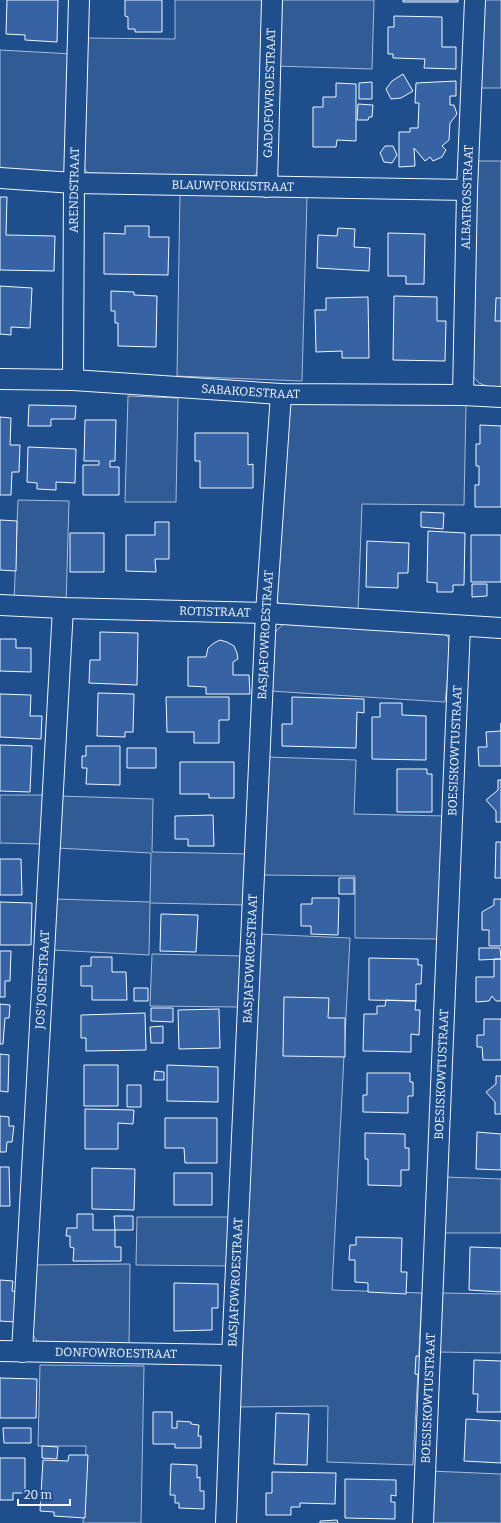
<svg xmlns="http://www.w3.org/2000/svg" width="501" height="1523" font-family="Bitter,serif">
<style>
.built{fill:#305b95;stroke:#a8bbd7}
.building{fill:#3563a3;stroke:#f2f6ff}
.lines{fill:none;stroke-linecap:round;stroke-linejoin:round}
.minor-casing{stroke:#f2f6ff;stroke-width:22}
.minor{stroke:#1f4e8c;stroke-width:20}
.labels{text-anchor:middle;stroke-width:3;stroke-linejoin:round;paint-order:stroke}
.street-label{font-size:12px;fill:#f2f6ff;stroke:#1f4e8c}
</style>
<rect width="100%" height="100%" fill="#1f4e8c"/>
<path class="built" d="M175,0H265L259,170L253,177L88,173L83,167L84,38L175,39Z
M278,0H374L372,69L275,66Z
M482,0H501V88H479Z
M0,50L73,54L67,169L59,175L0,172Z
M473,161H501V388L489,387L479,383L471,374Z
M180,192L307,197L302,381L177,376Z
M128,396L178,398L176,502H125Z
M308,396L466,405L464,505L362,504L358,612L279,605L275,597L290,402Z
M18,500L69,501L66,605L14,602Z
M288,620L441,631L448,637L451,648L445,702L270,691L272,641L276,631Z
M267,757L356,760L354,814L445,816L438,939L355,938V876L262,875Z
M0,795H47L44,844L0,843Z
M59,796L153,799L152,852L250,854L247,905L150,903L149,955L53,950L55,899L150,902L151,853L57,848Z
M259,934L350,938L332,1290L422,1293L413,1465L327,1462L328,1406L236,1407Z
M152,954L244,956L240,1007L150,1006Z
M444,1177L501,1179V1233H443Z
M137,1217H234L231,1266L136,1265Z
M130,1264L129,1348L47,1346L36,1340L32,1333L31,1265Z
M439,1293L501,1294V1353L438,1352Z
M40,1365L144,1366L141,1523H83L86,1446H38Z
M430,1471L501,1474V1523H427Z"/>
<path class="building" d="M7,0H58L57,42L25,40V35L6,34Z
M125,0H162V32H135V29H128V17L125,16Z
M403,0H458V2H403Z
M394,16L442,17V47H456V69L424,68L425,59L393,58V54H388V27H394Z
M403,74L413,91L401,98L391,99L386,89L392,81Z
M456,81V96H450V105H454L457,114L450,123L449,140L442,146L446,150L442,157L433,161L430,157L425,161L414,148L415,166L399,167V132H410V128H418L419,103H415L416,83Z
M372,82V99H359V83Z
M336,83L356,84V141L337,140L336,147H313V107H323V97H336Z
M358,104L373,105L372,117H369L368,120H357Z
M385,146H393L397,155L392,163L384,162L380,153Z
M0,197H7L6,235L55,236L54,271L0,270Z
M125,226H149V237H169L168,275L104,274V233L125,234Z
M338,228L355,229L354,247L370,248L369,271L317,268L318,235L337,236Z
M388,233L425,234L424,284H406V276H388Z
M0,286L32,288L30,328L11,327V335L0,334Z
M111,291L134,292V295L157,296L156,347L118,346V323H115V311H111Z
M394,296L437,297V321H446L445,361L393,360Z
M368,297L369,358H342V351L316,352L315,310H326V298Z
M496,298H501V321H495Z
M29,405L76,406L75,419H51V426H28Z
M0,417L11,418L10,445H20L19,472H12L11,495H0Z
M85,420H116L115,461H110V467H119V495H83V465H99V461H84Z
M480,425L501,426V507H475V485H479V466H476V444H480Z
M195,433H248V465L253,464V488H200V461H195Z
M28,447L76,449L75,483L56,482V490L37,489V483L27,482Z
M421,512L444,513L443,529L421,527Z
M0,520L17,521L16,571L0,570Z
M155,522H169V559H155L156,572L126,571V535H155Z
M428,531L465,533L464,585H453V592H437V583L427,582Z
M70,533H104V572H70Z
M471,535H501V582H471Z
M367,541L409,543L408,573H398V588L366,587Z
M472,584H487V596L472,597Z
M100,632L138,633L137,685L89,683L90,660H100Z
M0,639H16V648H31V672L0,671Z
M220,640L227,642L234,646L237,653L238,659L233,662V675H249L250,694H206V687L188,686V657H206L208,648L214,643Z
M98,693L134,694L133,732H125V737L97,736Z
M0,694L31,695L30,716H42L41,739L0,737Z
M166,697H229V720H219V743H194V732H167Z
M292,697L364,699V713L357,712L356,748L282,746V724H292Z
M380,703H402V715L426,716V760L372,759V717H380Z
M501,723V766H479L478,747H487L486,732L501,731Z
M0,745L32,746L30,792L0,791Z
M86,746H120V785L86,784L87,768H82V756H86Z
M127,748H156V768H127Z
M180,762H234V798H209V794H180Z
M397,769H427V774H432V812H397Z
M498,780H501V822H496V811L486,800L498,790Z
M213,815L214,846H188V839H175V816Z
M496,842H501V878H495Z
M0,859H21L22,895H0Z
M339,878H354V894H339Z
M312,898H339L338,935L311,934V926H301V904H312Z
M494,899H501V946H489V930H482V912L494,905Z
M0,902L32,903L31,945H0Z
M161,914L198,915L196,952L160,951Z
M479,948H500L501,959L479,960Z
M0,951H11L10,981H5V997H0Z
M91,957H112V972H126L127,1000H92V986H81V966H91Z
M369,958L418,959V965H422L421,984H416V1001L369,1000Z
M494,959H501V1001H496L492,996L489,1001L476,1002V977H494Z
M134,988H148V1001H134Z
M284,997L329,998L328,1018H345V1057L283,1056Z
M386,1000L416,1001L415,1010H420L419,1035L411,1034V1052L363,1051L364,1014H377V1006H385Z
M0,1004L10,1005L9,1018H5L3,1044H0Z
M151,1008H173V1022L151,1021Z
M219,1009L220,1048L179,1049L178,1010Z
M145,1013L146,1050L86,1051V1038H81V1015Z
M484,1019H501V1060H483L482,1047H477V1035H484Z
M163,1026V1043H151L150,1027Z
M0,1054L9,1055L8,1092L0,1091Z
M84,1065H118V1106H84Z
M167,1065L218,1067V1102L167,1101Z
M155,1071L164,1072V1080H154Z
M367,1073H410V1082H413V1096H408V1113L363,1112V1095H367Z
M496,1076H501V1114H495V1102L486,1092L496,1084Z
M127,1085H141V1107H127Z
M85,1109L134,1110L133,1124L118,1123V1149H85Z
M0,1116L9,1117V1126H14L12,1142H7L6,1152H0Z
M165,1118H217V1163H185L184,1148H165Z
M477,1132L501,1134V1170L476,1169Z
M365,1133L405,1134V1148H409V1170H401V1186L368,1185V1159H365Z
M0,1167H9L10,1206H0Z
M92,1168L135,1169L134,1210L92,1209Z
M174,1173H212V1205H174Z
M77,1214H93V1230H115L114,1216H133V1230H115V1247H121V1261H73L74,1248L70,1247V1236H66L67,1228H77Z
M356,1237L402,1238L401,1272H407L406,1294L368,1292V1283L355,1282V1260H349L350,1245H356Z
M470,1247L501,1248V1292L469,1290Z
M0,1280L13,1281L12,1291L17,1292L15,1322L0,1321Z
M174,1283L218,1284V1308H212V1330L174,1331Z
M416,1356L426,1357L424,1375L415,1374Z
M474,1360L501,1361V1412H477L478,1394H473Z
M0,1378L37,1379L36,1418H0Z
M153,1412H172V1428H177V1421L191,1422V1424L199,1425L198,1436H201V1448H175V1444H153Z
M276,1413L309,1414L307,1465L274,1464Z
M466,1419L501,1421V1463L464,1461Z
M3,1428H31V1443H4Z
M42,1446L58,1447L57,1459L42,1458Z
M69,1455H88L85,1518L54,1516V1512L40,1511L43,1460L68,1461Z
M0,1458H25V1493H13V1500H0Z
M171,1464L197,1465V1478L200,1477V1491H204V1509L179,1508V1503H175V1495H170Z
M272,1472L336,1473L335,1504L300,1503V1507H291V1515H266V1493H272Z
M345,1479L396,1480V1496L391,1495V1502H395V1519L345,1518Z
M337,1520L338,1523H320V1521Z"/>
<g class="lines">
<g class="minor-casing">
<g id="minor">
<path id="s1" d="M0,178L74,183L467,190"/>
<path id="s2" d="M267,187L272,0"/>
<path id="s3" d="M0,379L73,380L281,394L463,395L501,397"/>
<path id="s4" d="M73,380L74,183L79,0"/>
<path id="s5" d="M463,395L467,190L475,0"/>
<path id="s6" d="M0,605L63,608L266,613L501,628"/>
<path id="s7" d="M0,1351L232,1355"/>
<path id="s8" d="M22,1352L63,608"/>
<path id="s9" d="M226,1523L232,1355L266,613L281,394"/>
<path id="s10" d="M423,1523L460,626"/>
</g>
</g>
<use href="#minor" class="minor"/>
</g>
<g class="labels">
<g class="street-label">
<text dy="4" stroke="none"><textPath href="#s2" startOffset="94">GADOFOWROESTRAAT</textPath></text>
<text dy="4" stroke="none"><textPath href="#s1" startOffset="233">BLAUWFORKISTRAAT</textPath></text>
<text dy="4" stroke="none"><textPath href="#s4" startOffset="190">ARENDSTRAAT</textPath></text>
<text dy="4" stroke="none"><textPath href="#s5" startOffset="198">ALBATROSSTRAAT</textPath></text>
<text dy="4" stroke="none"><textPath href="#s3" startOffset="251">SABAKOESTRAAT</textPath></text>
<text dy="4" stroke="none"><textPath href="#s6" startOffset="215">ROTISTRAAT</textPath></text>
<text dy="4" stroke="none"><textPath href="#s9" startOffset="889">BASJAFOWROESTRAAT</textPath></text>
<text dy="4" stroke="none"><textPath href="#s10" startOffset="773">BOESISKOWTUSTRAAT</textPath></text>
<text dy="4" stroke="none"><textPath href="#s9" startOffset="565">BASJAFOWROESTRAAT</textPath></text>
<text dy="4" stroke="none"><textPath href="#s8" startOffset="373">JOS'JOSIESTRAAT</textPath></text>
<text dy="4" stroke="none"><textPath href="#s10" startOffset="449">BOESISKOWTUSTRAAT</textPath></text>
<text dy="4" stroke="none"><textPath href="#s9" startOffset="241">BASJAFOWROESTRAAT</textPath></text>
<text dy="4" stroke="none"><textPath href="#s7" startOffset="116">DONFOWROESTRAAT</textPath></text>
<text dy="4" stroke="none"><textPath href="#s10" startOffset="125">BOESISKOWTUSTRAAT</textPath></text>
</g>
</g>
<path d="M18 1499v6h52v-6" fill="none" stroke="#f2f6ff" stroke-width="2"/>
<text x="24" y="1499" font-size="12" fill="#f2f6ff" stroke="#1f4e8c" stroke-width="3" paint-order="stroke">20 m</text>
</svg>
